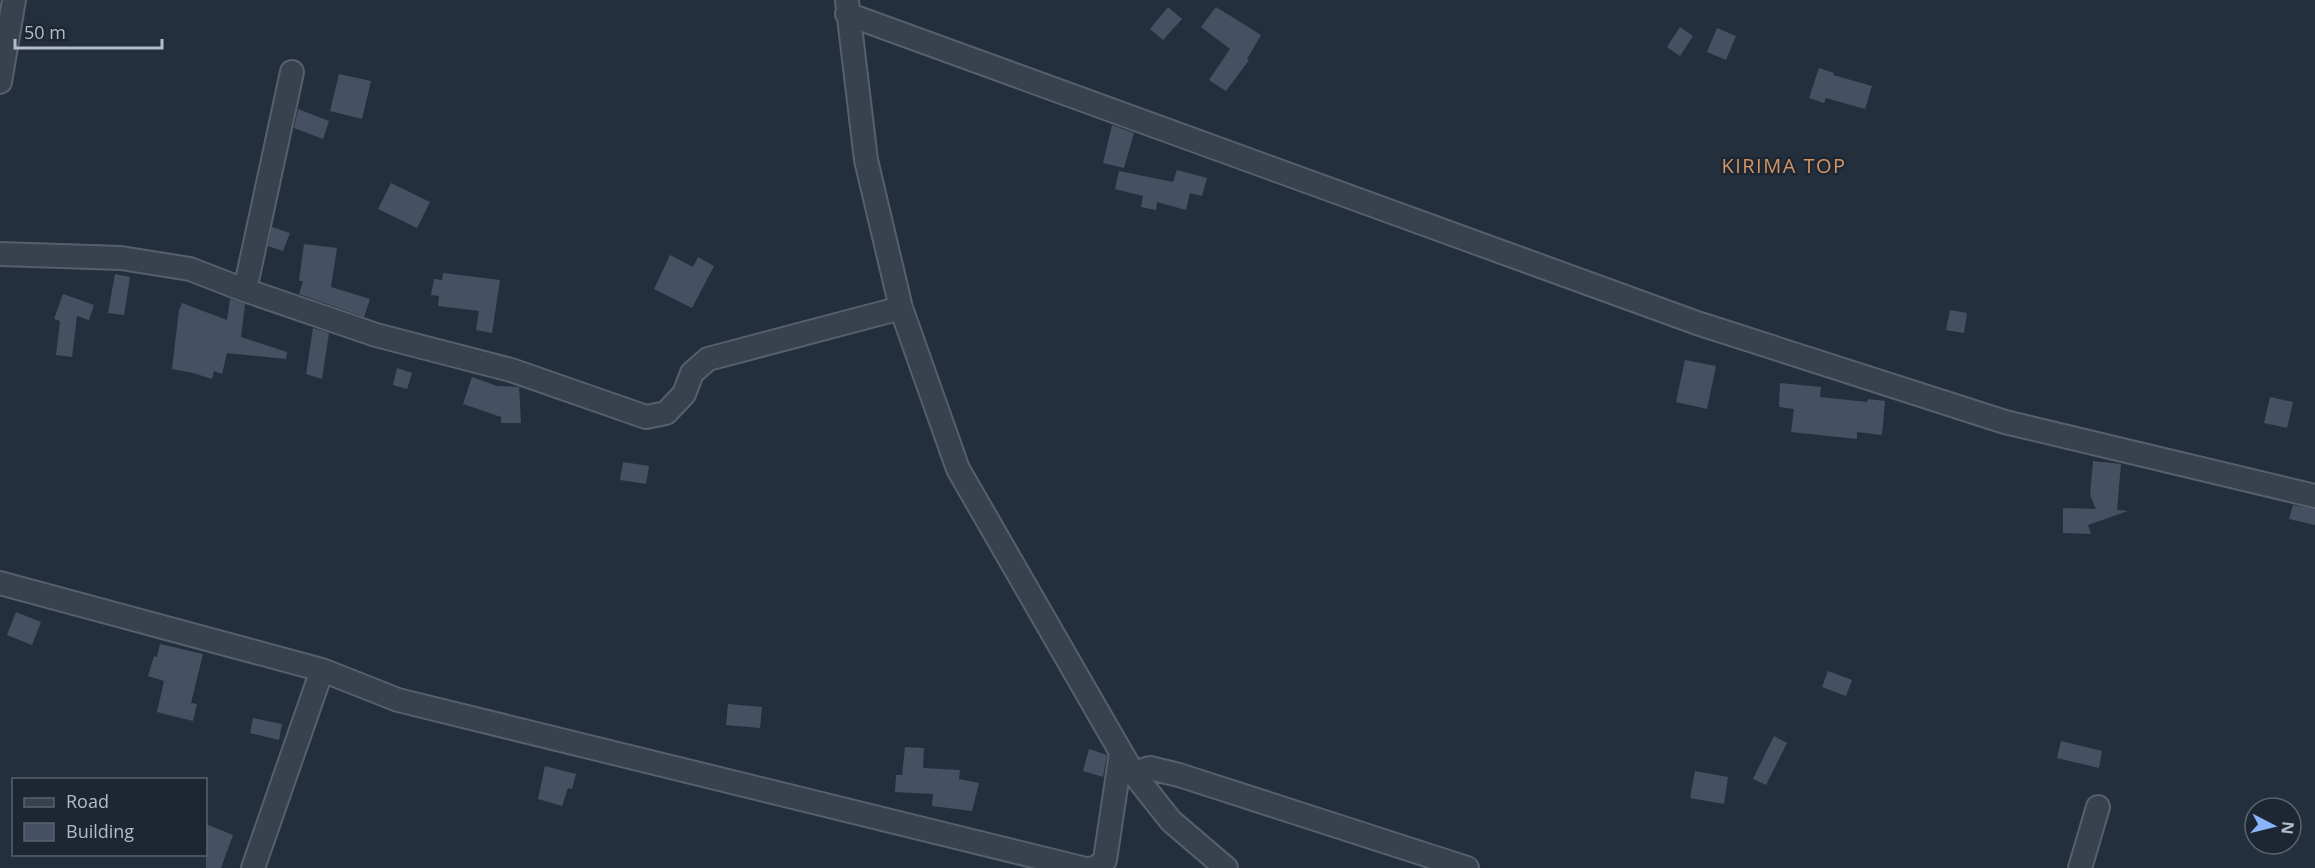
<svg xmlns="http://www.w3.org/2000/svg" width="2315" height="868" font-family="'Open Sans',sans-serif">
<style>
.building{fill:#455162}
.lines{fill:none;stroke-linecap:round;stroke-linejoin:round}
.minor-casing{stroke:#565f6c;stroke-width:26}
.minor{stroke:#38414e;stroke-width:22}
.labels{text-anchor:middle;stroke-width:5;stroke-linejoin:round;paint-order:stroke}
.quarter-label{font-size:20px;letter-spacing:1.5px;fill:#d59563;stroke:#1d2633}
</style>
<rect width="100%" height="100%" fill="#242f3e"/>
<path class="building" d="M1168,7L1182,19L1163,40L1150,29Z
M1216,7L1261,35L1247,59L1249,60L1226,91L1209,80L1230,49L1201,27Z
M1680,27L1693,36L1680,56L1667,47Z
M1717,28L1736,36L1726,60L1707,52Z
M1819,68L1834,73L1833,75L1872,86L1865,109L1826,98L1824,103L1809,98Z
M339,74L371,81L362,119L330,111Z
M298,109L329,121L323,139L294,128Z
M1112,125L1134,133L1124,168L1103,163Z
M1177,170L1207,178L1202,196L1190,193L1186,210L1157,202L1156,210L1141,207L1143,196L1115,189L1119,171L1173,182Z
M391,183L430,202L417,228L378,209Z
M272,227L290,233L283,251L268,246Z
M304,244L337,248L331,287L370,299L364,317L299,294L303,281H299Z
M670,255L693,267L698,257L714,266L692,308L654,289Z
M443,273L500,280L492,333L476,330L479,311L438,306L439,296L431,295L434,279L442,280Z
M115,274L130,277L124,315L108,313Z
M63,294L94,305L89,320L77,316L72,357L56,355L60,321L54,319Z
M230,299L245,304L241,337L287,352L286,359L227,353L222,374L214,371L212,379L193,373L172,369L179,310L182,303L227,320Z
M1950,310L1967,313L1964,333L1946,330Z
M313,328L329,333L322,379L306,374Z
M1685,360L1716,366L1707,409L1676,402Z
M397,368L412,373L407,389L393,385Z
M472,377L497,386L519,387L521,423H501V417L463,404Z
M1780,383L1821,387L1820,397L1867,402L1868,399L1885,401L1882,435L1857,432V439L1791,432L1794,409L1779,407Z
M2270,397L2293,402L2287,428L2264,423Z
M2093,461L2121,464L2117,510L2128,511L2088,525L2091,534L2063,533V508L2096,509L2090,495Z
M623,462L649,466L646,484L620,480Z
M2293,505L2315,509V525L2289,519Z
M16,612L41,622L32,645L7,635Z
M160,644L203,654L191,703L197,704L193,721L157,712L164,681L148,676L154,656L157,657Z
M1828,671L1852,680L1846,696L1822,687Z
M728,704L762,707L760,728L726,725Z
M253,718L282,724L279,740L250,733Z
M1774,736L1787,743L1766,785L1753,779Z
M2061,741L2102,751L2099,768L2057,758Z
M905,747L924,748L923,768L960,770L959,779L979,783L972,811L932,806L933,794L895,792L896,775H902Z
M1089,749L1107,755L1103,777L1083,771Z
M545,766L576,774L572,789L568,788L562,806L538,799Z
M1695,771L1728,777L1724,804L1690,798Z
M206,824L233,835L221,868H206Z"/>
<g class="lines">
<g class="minor-casing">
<path id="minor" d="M847,1L866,160L901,308L958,469L1133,773L1171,821L1226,868
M847,14L1697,323L2005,422L2315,496
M0,82L14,0
M0,254L121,258L190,269L239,288L376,335L511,370L646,417L666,413L684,394L692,373L708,359L901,308
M245,290L292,72
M0,583L322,670L398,700L1082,868
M1133,773L1150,768L1179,775L1467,868
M253,868L322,670
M1093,868L1097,867L1105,860L1121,753
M2080,868L2098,807"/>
</g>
<use href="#minor" class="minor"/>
</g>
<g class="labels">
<g class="quarter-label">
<text x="1784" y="173">KIRIMA TOP</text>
</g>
</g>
<rect x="12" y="778" width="195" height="78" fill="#1d2633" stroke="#59626f" stroke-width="1.5"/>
<rect x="24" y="798" width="30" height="9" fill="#38414e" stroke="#59626f" stroke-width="1.5"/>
<text x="66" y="808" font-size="18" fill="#b4bcc9">Road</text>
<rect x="24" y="823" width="30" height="18" fill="#455162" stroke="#59626f" stroke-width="1.5"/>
<text x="66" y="838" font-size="18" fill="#b4bcc9">Building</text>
<g transform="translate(2273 826) rotate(97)"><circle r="28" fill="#1d2633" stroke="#59626f" stroke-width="1.5"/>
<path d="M0-4.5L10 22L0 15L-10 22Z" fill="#8ab4f8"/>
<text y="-9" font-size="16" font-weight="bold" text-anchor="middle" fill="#b4bcc9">N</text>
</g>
<path d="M15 39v9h147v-9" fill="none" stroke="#b4bcc9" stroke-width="3"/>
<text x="24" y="39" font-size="18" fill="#b4bcc9" stroke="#1d2633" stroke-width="4.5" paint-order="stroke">50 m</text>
</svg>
